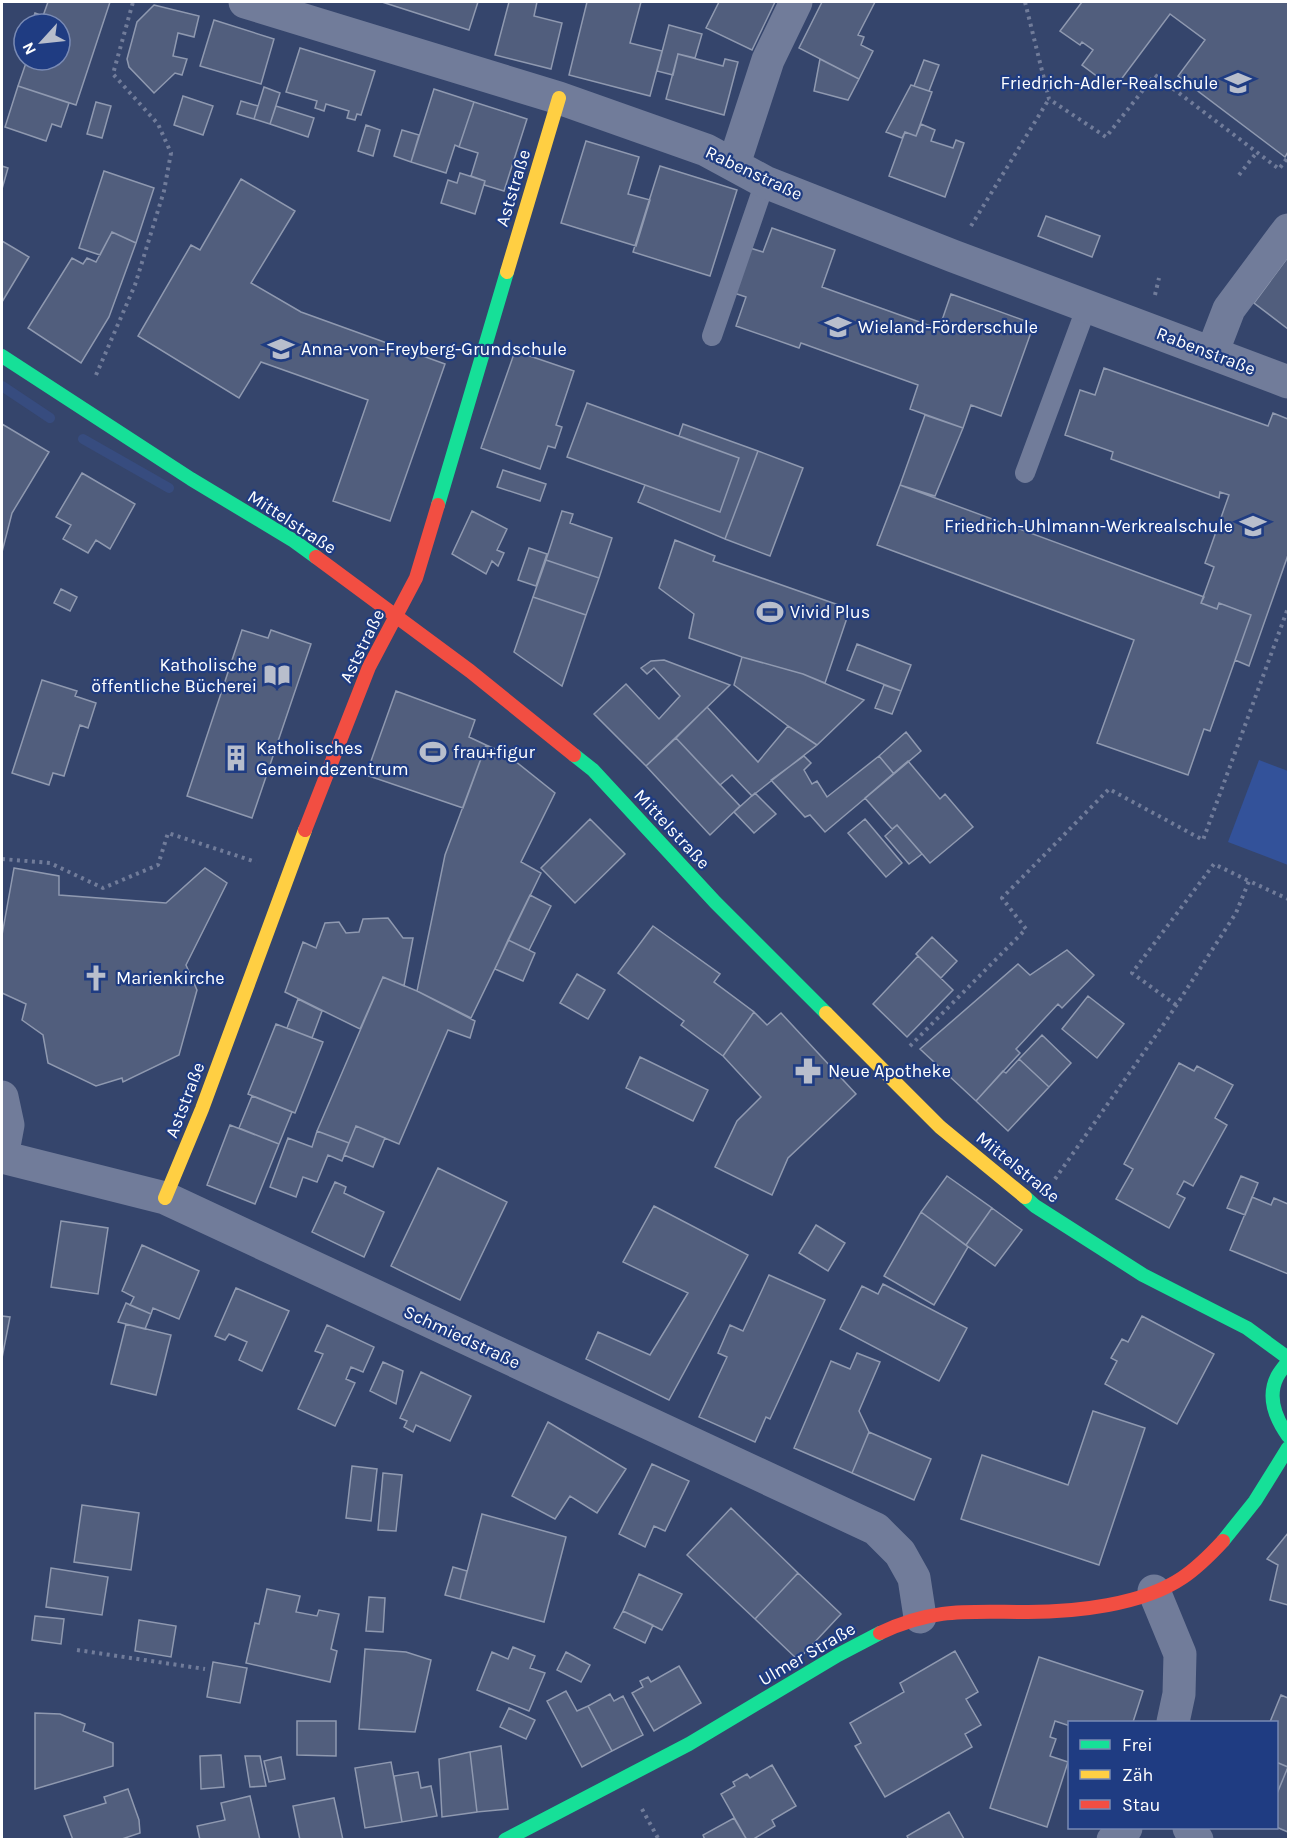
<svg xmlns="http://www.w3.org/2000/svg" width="1290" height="1841" font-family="Karla,sans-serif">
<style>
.green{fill:#33529a}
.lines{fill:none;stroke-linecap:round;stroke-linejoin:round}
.stream{stroke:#374c7f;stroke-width:10}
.building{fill:#515e7d;stroke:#8f99b0;stroke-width:1.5}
.path{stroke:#717c9a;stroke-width:4;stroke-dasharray:3 4.5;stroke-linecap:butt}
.lane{stroke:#717c9a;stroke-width:20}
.street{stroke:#717c9a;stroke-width:33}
.fast{stroke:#16e098;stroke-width:14}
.slow{stroke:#ffcf43;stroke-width:14}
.jam{stroke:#f24e42;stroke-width:14}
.labels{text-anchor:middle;stroke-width:4.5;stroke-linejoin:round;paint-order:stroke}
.poi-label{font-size:18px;fill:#fff;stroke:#1f3c82;text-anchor:start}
.street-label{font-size:18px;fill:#fff;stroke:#1f3c82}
</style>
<rect width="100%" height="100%" fill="#35456c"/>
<path class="green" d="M1259,760L1288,771V865L1228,842Z"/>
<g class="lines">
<path class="stream" d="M2,386L50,418
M83,439L169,488"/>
</g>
<path class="building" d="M48,2H110L76,105L18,86L27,60H60V24H32L35,13L43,16Z
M382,2H478L469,30Z
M509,2H537L534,16L562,23L551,69L495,55Z
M587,2H641L630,43L662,51L650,96L569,75Z
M719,2H775L752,50L706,28Z
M822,2H875L858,35L864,37L861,45L873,51L859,79L799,48Z
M1082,2H1288V152L1285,157L1178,76L1205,40L1170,14L1114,89L1082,65L1093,50L1082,42L1080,45L1060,31Z
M154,5L199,16L194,37L178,33L173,56L187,59L182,75L175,73L154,93L129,67L127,59L137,22Z
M214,20L274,39L261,84L200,66Z
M669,25L702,34L695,58L678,54L673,75L657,71Z
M300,48L375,71L361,115L357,114L355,120L347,118L349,111L326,104L324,111L315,108L317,101L286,92Z
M678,54L723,66L725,59L738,62L724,115L666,99Z
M820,59L859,79L848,100L814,91Z
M924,60L939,65L929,91L914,86Z
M911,85L932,92L916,136L905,132L902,138L886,132Z
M18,86L69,103L61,127L52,124L46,141L5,127Z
M264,87L280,93L270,124L254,119Z
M434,89L474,102L459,147L455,145L446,173L411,162Z
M183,96L213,106L203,135L174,125Z
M241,101L258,106L254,119L237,114Z
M96,102L111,106L102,138L87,134Z
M474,102L527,119L504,191L484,185L485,181L471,176L478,153L459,147Z
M276,106L314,118L308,137L270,124Z
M921,124L935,130L931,141L953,148L956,140L964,143L945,197L889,176L905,132L916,136Z
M366,125L380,130L373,156L358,151Z
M402,130L419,135L411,162L394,156Z
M586,141L639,157L628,194L650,200L636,246L561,223Z
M2,166L8,168L2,189Z
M660,166L737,190L710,276L633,252Z
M104,171L154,188L136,243L112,232L100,255L79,248Z
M460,173L485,181L475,214L441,203L448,180L457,183Z
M241,179L295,211L251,283L301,312L445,364L390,521L333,501L368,400L261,362L239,398L138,336L191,245L200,250Z
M1046,216L1100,236L1092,257L1038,236Z
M772,228L835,250L822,287L939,329L951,294L1034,324L1001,416L971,405L963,428L910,409L918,385L801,343L799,348L736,326L746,297L734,293L750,248L763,252Z
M112,232L136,243L109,317L81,363L28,328L72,258L83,264L87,258L96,262Z
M2,241L29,257L2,302Z
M1288,257V329L1254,303Z
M515,351L574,371L556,425L562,427L555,448L548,446L540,469L481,448Z
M1104,368L1268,426L1273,413L1288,419V555L1249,666L1235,660L1251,615L1219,603L1217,609L1201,603L1214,567L1205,563L1229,495L1220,492L1219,498L1111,459L1113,452L1065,435L1080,390L1095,395Z
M587,403L739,458L720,512L567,457Z
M925,415L963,428L935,496L900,485Z
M2,424L49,452L12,513L2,552Z
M683,424L758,451L725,539L638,502L645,485L720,512L739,458L679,436Z
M758,451L803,468L770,556L725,539Z
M503,470L546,484L540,501L497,487Z
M82,473L135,504L110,549L96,540L88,553L63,539L71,525L56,517Z
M900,485L1204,597L1201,603L1217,609L1219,603L1251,615L1210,731L1204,729L1188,775L1097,743L1134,640L877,545Z
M472,511L507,529L497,550L504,553L498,566L492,561L486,574L452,554Z
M562,511L573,514L570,523L612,538L599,578L546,560Z
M675,540L715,556L713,561L850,609L825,683L803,674L742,657L689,638L694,614L659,588Z
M529,548L547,554L536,586L518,580Z
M546,560L599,578L586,615L533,597Z
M61,589L77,597L70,611L54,603Z
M533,597L586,615L562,686L514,652Z
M242,630L268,638L271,630L311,644L252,818L187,796Z
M857,644L911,665L901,691L847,670Z
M742,657L803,674L864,700L817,745L788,726L734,685Z
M664,660L730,685L646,766L594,714L626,684L659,719L680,696L654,668L647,674L641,668L651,661Z
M42,680L77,691L75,696L96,703L88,728L80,725L64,776L53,773L49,785L12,773Z
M884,685L901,691L892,714L875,708Z
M396,691L475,720L469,737L486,745L463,808L366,775Z
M707,707L758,762L788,726L817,745L752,796L732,775L720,785L676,738Z
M906,732L921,751L894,774L879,756Z
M676,738L740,806L710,835L646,766Z
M486,745L505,753L555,793L521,862L541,873L471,1018L417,991L445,855Z
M804,756L811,763L804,770L812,784L817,781L827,797L879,756L894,774L825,832L810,815L805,817L771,780Z
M908,761L940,799L945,794L973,827L930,863L897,825L892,829L865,798Z
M755,793L776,814L754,833L734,812Z
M590,819L625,854L575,903L541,868Z
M865,819L902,863L886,877L848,833Z
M897,825L922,854L909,864L885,836Z
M14,868L59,876V895L166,903L205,868L227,883L186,965L197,990L179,1055L123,1082L122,1078L96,1086L48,1063L43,1035L22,1020L26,1004L2,993V935Z
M530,895L551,906L529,950L508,940Z
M388,918L403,938H413L404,986L383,977L360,1029L285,992L303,942L316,948L325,923L339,922L346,933L359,932L363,919Z
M653,926L720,974L714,982L754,1012L723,1056L681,1025L684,1021L618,973Z
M932,937L957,961L941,978L916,954Z
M508,940L535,953L523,981L495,969Z
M1067,950L1094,975L1062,1008L1058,1004L1016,1049L1020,1053L976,1101L920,1049L1018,964L1030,975Z
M918,956L953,990L907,1037L873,1004Z
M577,974L605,990L588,1019L560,1003Z
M383,977L417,991L475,1021L470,1038L448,1030L399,1144L356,1126L349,1143L317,1131Z
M1088,996L1124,1024L1097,1058L1062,1029Z
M298,999L322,1011L312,1038L287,1028Z
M754,1012L767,1025L781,1013L856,1094L788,1158L772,1195L715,1167L737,1121L761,1097L723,1056Z
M276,1024L323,1042L295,1113L248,1094Z
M1042,1035L1071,1063L1049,1087L1019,1059Z
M640,1057L708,1090L693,1121L626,1088Z
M1019,1059L1049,1087L1008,1131L976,1101L1003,1071L1006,1073Z
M1179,1063L1194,1071L1197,1066L1233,1085L1215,1118L1227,1125L1193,1186L1184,1181L1177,1194L1185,1198L1169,1228L1116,1199L1133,1169L1124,1164Z
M252,1096L292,1112L279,1144L239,1128Z
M230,1125L279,1144L255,1204L207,1185Z
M356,1126L385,1138L373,1167L344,1155Z
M317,1131L349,1143L342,1161L328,1155L317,1182L303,1177L296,1197L270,1187L288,1138L312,1147Z
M438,1168L507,1202L460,1300L391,1266Z
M947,1176L992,1208L966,1245L921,1212Z
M1241,1176L1258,1183L1245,1215L1227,1208Z
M335,1182L346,1187L344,1193L384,1212L364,1257L312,1232Z
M1252,1197L1271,1205L1274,1198L1288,1204V1274L1230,1250Z
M654,1206L748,1255L669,1400L586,1359L598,1332L650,1355L688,1293L623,1262Z
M992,1208L1022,1230L995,1266L966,1245Z
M921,1212L968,1247L934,1305L884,1276Z
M61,1221L108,1228L98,1294L51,1287Z
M816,1225L845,1243L828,1271L799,1253Z
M142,1245L199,1271L179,1319L153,1308L151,1314L130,1305L134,1297L122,1291Z
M769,1275L825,1300L770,1419L766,1417L755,1442L699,1417L727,1357L718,1353L730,1325L743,1331Z
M883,1284L967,1328L939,1381L840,1329L862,1286L878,1294Z
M236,1288L289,1311L262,1371L239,1360L247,1342L229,1334L225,1340L215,1336Z
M126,1303L151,1314L145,1329L118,1322Z
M2,1316L10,1317L2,1358Z
M1142,1316L1214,1354L1177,1424L1105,1384L1117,1361L1111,1358L1122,1339L1128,1342Z
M126,1324L171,1335L156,1395L111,1384Z
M327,1325L374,1347L363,1372L351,1367L346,1379L355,1383L335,1426L298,1409L323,1354L315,1351Z
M857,1353L880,1362L859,1411L869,1432L852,1473L794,1448L831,1361L850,1369Z
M383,1362L403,1371L396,1404L370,1391Z
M421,1372L471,1396L450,1441L416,1425L413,1432L404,1427L407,1421L400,1418Z
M1093,1411L1145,1428L1099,1565L961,1519L982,1455L1068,1485Z
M548,1422L626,1469L597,1513L570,1496L555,1519L512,1496Z
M869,1432L931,1459L914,1500L852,1473Z
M652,1464L689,1481L665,1531L654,1526L645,1547L619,1534Z
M352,1466L377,1469L371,1521L346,1518Z
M383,1473L402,1475L396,1531L378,1530Z
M82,1505L139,1513L131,1570L74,1562Z
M731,1508L798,1573L755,1619L687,1555Z
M482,1514L566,1537L544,1622L460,1599Z
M1288,1533V1605L1270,1600L1278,1565L1267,1559Z
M453,1567L467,1571L460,1599L445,1595Z
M51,1568L108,1577L102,1615L46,1607Z
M798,1573L841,1614L798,1660L755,1619Z
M639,1574L682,1594L662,1630L623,1611Z
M267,1589L300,1596L296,1612L317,1616L319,1610L339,1614L331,1649L337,1651L330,1682L246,1663L255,1623L259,1624Z
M369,1597L385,1598L383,1632L366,1631Z
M623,1611L653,1625L645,1643L614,1628Z
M35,1616L64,1619L61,1644L32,1640Z
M139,1620L176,1626L171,1657L135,1651Z
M513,1647L535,1656L530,1668L545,1673L529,1711L477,1690L492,1652L508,1659Z
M365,1649L406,1652L431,1660L415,1732L359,1729Z
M955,1651L978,1692L966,1699L981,1725L965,1734L972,1747L885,1797L855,1746L861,1743L850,1723L904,1692L900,1683Z
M566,1652L590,1665L581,1682L557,1670Z
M1039,1657L1143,1691L1133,1722H1070V1726L1055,1721L1050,1737L1056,1739L1050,1756L1068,1762L1047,1827L990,1808Z
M213,1662L247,1668L240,1703L207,1697Z
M679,1666L701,1703L654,1731L632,1693L643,1687L640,1681L648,1677L651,1682Z
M566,1691L577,1711L588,1706L612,1751L582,1767L547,1701Z
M610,1694L614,1701L623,1696L643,1735L612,1751L588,1706Z
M1281,1695L1288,1698V1767L1276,1762V1722H1270Z
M509,1708L535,1720L526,1739L500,1727Z
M35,1713L60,1714L85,1724L83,1731L113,1743V1766L35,1789Z
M297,1721H336V1756L297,1755Z
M501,1746L508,1809L477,1812L470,1752Z
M470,1752L477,1812L442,1817L439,1759Z
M221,1755L224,1787L201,1789L200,1756Z
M245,1756H260L266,1786L250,1787Z
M281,1757L285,1779L269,1782L264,1761Z
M391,1762L402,1822L365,1828L355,1768Z
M1276,1762L1288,1767L1276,1796Z
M772,1765L796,1806L772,1820L775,1826L752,1840H747L721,1794L735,1786L733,1782L747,1774L750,1778Z
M1288,1767V1832L1276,1827V1796Z
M418,1772L421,1788L431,1786L437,1816L402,1822L394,1776Z
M128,1789L139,1820L140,1833L119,1840H73L64,1816L106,1803L104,1797Z
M250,1796L260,1840H200L197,1826L225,1820L221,1803Z
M334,1798L343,1840H300L293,1806Z
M949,1812L964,1839L909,1840L907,1836Z
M734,1818L747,1840H705L703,1835Z"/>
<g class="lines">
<path class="path" d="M1025,2L1049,99L1106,137L1155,75L1279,169L1288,157
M1239,175L1257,152
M971,226L1049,99
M1155,295L1159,278
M96,375L135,285L164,191L171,153L158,124L113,74L133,2
M2,859L50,863L103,888L158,865L168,833L256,862
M1176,1005L1132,973L1214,864L1249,881
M910,1046L1026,929L1002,898L1109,789L1203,840L1288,608
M1055,1179L1168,1018L1236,913L1249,881L1288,899
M77,1650L205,1669
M642,1809L659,1840"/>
<path class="lane" d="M712,336L765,182
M1025,473L1087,306"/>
<path class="street" d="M245,2L559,98L706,150L765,182L953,256L1288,382
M734,164L768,60L796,2
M1212,353L1229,309L1288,230
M2,1097L8,1125L2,1157L165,1198L876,1529L900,1553L914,1578L920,1617
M1154,1591L1180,1654L1179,1694L1173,1722
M1189,1828L1197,1840
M1113,1840L1126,1828"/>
<path class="fast" d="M2,356L191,479L294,541L316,557
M438,505L507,272
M574,755L593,770L715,902L826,1013
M1025,1197L1035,1206L1143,1275L1247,1328L1288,1358
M1288,1361C1285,1366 1280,1371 1277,1377C1267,1397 1276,1419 1288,1436
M1223,1541L1255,1501L1288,1448
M505,1840L689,1744L838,1655L880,1633"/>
<path class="slow" d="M507,272L559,98
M826,1013L940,1127L1025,1197
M165,1198L202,1109L305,830"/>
<path class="jam" d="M316,557L470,671L574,755
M305,830L369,667L416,578L438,505
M880,1633C934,1607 970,1612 1028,1612C1075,1612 1142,1605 1182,1578C1197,1568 1211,1554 1223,1541"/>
</g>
<defs>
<g id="school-bare" transform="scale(2.07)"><path d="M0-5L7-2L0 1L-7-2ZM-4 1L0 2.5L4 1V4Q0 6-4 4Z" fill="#b8becc" stroke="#1f3c82" stroke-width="2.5" paint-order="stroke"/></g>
<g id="stadium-bare" transform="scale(2.07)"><path d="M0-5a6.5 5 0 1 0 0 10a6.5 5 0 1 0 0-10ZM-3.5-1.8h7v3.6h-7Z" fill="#b8becc" stroke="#1f3c82" stroke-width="2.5" paint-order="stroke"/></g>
<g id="library-bare" transform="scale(2.07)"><path d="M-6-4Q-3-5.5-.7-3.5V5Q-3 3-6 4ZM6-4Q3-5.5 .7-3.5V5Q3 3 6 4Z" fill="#b8becc" stroke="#1f3c82" stroke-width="2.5" paint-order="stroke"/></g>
<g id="building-bare" transform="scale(2.07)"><path d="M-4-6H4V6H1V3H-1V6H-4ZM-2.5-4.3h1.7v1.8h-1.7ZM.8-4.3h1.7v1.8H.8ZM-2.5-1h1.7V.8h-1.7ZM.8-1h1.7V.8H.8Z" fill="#b8becc" stroke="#1f3c82" stroke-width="2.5" paint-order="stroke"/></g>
<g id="church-bare" transform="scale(2.07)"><path d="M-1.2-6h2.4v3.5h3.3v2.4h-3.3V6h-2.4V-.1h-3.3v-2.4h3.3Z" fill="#b8becc" stroke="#1f3c82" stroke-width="2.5" paint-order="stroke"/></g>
<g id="pharmacy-bare" transform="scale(2.07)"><path d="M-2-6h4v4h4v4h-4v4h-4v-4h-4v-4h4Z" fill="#b8becc" stroke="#1f3c82" stroke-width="2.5" paint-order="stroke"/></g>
</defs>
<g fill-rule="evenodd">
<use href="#school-bare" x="1238" y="83"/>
<use href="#school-bare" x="838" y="327"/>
<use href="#school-bare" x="281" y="349"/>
<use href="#school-bare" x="1253" y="526"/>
<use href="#stadium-bare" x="770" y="612"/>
<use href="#library-bare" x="277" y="675"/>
<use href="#stadium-bare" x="433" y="752"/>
<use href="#building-bare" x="236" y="758"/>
<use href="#church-bare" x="96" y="978"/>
<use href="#pharmacy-bare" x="808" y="1071"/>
</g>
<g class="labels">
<g class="poi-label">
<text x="1218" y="89" text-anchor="end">Friedrich-Adler-Realschule</text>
<text x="858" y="333">Wieland-Förderschule</text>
<text x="301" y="355">Anna-von-Freyberg-Grundschule</text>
<text x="1233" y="532" text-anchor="end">Friedrich-Uhlmann-Werkrealschule</text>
<text x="790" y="618">Vivid Plus</text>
<text x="257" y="671" text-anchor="end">Katholische<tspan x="257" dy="21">öffentliche Bücherei</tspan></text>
<text x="256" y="754">Katholisches<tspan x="256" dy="21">Gemeindezentrum</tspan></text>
<text x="453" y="758">frau+figur</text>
<text x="116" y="984">Marienkirche</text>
<text x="828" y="1077">Neue Apotheke</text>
</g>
<g class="street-label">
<text transform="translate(754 173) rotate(25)" y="6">Rabenstraße</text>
<text transform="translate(513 188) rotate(-73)" y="6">Aststraße</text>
<text transform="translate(1206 351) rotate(21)" y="6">Rabenstraße</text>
<text transform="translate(292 522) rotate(33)" y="6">Mittelstraße</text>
<text transform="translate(362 646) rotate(-64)" y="6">Aststraße</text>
<text transform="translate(672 829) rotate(47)" y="6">Mittelstraße</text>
<text transform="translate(185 1100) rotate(-69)" y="6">Aststraße</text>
<text transform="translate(1018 1167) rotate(39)" y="6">Mittelstraße</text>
<text transform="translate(462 1337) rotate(25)" y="6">Schmiedstraße</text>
<text transform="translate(807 1654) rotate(-30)" y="6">Ulmer Straße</text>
</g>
</g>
<rect width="1290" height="1841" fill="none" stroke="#ffffff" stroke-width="6"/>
<rect x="1068" y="1721" width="210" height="108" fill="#1f3c82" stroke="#798ab4" stroke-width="1.5"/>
<rect x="1080" y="1740" width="30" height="9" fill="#16e098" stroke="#798ab4" stroke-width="1.5"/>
<text x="1122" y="1751" font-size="18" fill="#ffffff">Frei</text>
<rect x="1080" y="1770" width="30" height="9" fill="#ffcf43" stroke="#798ab4" stroke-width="1.5"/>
<text x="1122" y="1781" font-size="18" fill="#ffffff">Zäh</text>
<rect x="1080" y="1800" width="30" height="9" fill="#f24e42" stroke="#798ab4" stroke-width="1.5"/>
<text x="1122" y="1811" font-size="18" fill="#ffffff">Stau</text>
<g transform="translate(42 42) rotate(243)"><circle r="28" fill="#1f3c82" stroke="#798ab4" stroke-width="1.5"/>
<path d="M0-4.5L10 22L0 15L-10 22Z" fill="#b8becc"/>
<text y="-9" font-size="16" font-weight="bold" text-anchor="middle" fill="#ffffff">N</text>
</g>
</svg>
